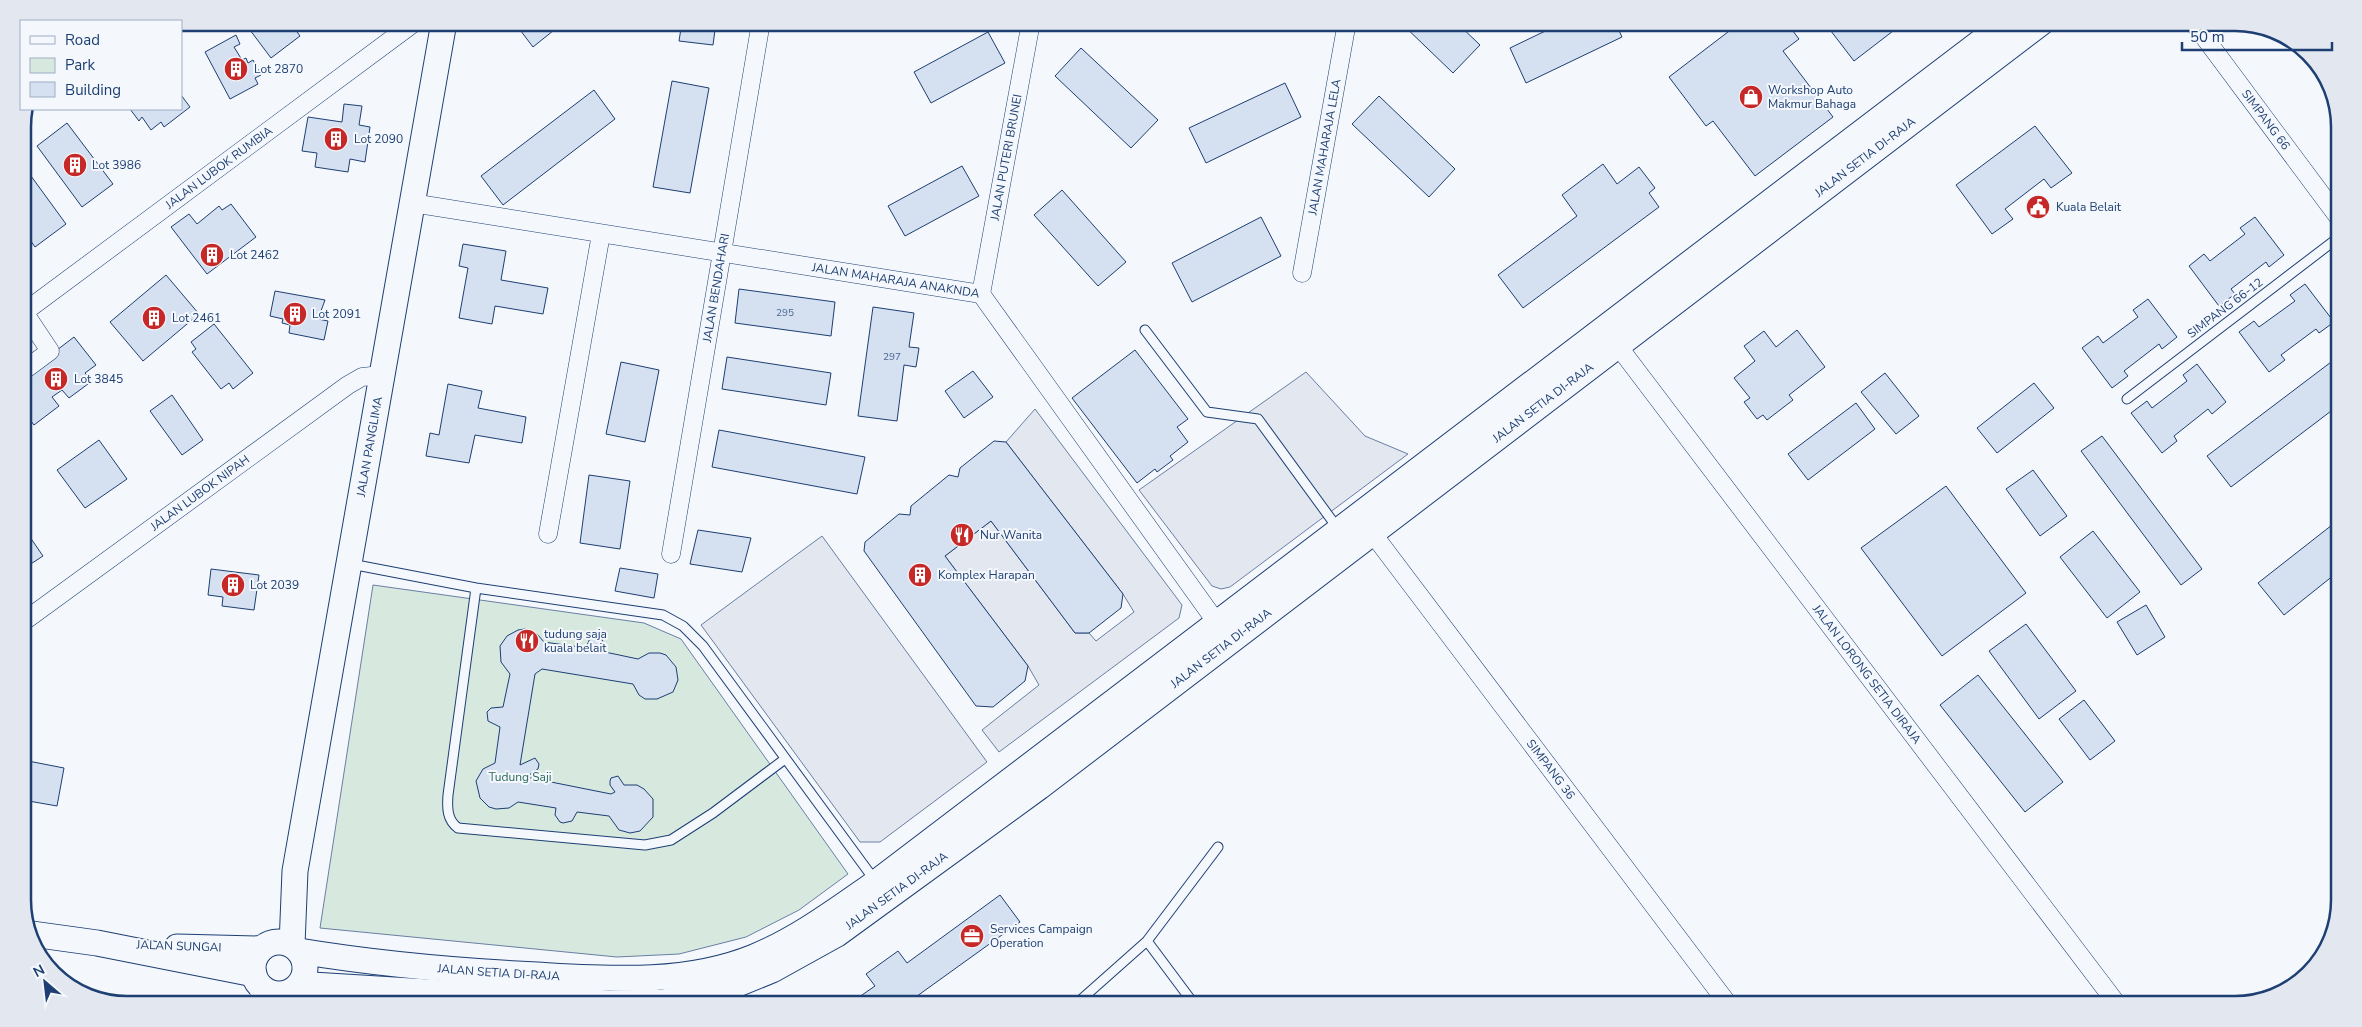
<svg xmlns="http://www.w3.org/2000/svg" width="2362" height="1027" font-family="'Nunito Sans',sans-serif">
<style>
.green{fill:#d7e8df;stroke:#687fa3}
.parking{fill:#e3e8f0;stroke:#687fa3}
.building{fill:#d5e0f0;stroke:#1d3f73}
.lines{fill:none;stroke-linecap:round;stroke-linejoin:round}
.service-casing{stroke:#1d3f73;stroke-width:11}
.minor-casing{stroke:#1d3f73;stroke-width:19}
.secondary-casing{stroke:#1d3f73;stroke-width:27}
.service{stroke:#f4f7fb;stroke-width:9}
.minor{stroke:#f4f7fb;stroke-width:18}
.secondary{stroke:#f4f7fb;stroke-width:25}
.labels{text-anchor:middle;stroke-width:4;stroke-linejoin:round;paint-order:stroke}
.number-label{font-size:10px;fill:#4b6792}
.poi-label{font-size:12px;fill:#1d3f73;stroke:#f4f7fb;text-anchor:start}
.street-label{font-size:12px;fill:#1d3f73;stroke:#f4f7fb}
.park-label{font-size:12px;fill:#2c6c60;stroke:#f4f7fb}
.rim{fill:none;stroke:#1d3f73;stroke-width:2.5}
</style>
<rect width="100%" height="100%" fill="#f4f7fb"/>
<path class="green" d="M373,585L644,623L681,639L848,874L799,910L746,937L679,954L617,957L320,928Z"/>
<path class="parking" d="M1306,372L1365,436L1408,454L1230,587L1221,589L1212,586L1139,490Z
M1035,409L1182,605L1179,618L999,752L982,730L1039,685L1028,666L945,556L991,521L1075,633H1089L1096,641L1134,612L1123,594L1006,442Z
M822,536L987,762L880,842H860L701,625Z"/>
<path class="building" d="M244,22H290L300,36L271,58Z
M514,22H564L533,47Z
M682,22H716L713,45L679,41Z
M1226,22H1244L1229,30Z
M1400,22H1456L1480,45L1453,73Z
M1564,22H1615L1622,37L1526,83L1510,48Z
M1741,22H1786L1799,39L1783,51L1833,117L1755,176L1713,121L1706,126L1669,77Z
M1824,22H1887L1893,31L1854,61Z
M988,32L1005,63L931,103L914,72Z
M236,35L240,44L234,47L242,60L246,58L248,63L253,60L261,75L255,78L258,84L230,99L205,52Z
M1081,48L1158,120L1131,148L1055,76Z
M672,81L709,88L690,193L653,187Z
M1285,83L1301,117L1206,163L1189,128Z
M594,90L615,119L503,205L481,176Z
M181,95L190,107L164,127L161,122L151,130L142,117L139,121L130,109H181Z
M1379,96L1455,169L1429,197L1352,124Z
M344,104L362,106L359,125L370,127L365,162L350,159L348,172L315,167L317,153L302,151L308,117L342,122Z
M67,123L113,184L82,207L37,146Z
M2035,126L2072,173L2051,188L2044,179L2005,209L2013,219L1992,234L1956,185Z
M1603,164L1617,184L1639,167L1655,188L1649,193L1659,207L1523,308L1498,275L1577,216L1562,195Z
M23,165L66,224L35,247L23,230Z
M962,166L979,196L905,236L888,206Z
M1062,190L1126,262L1098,286L1034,215Z
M231,204L256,237L207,274L171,227L189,214L197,224L219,206L222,210Z
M1261,217L1281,256L1192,302L1172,263Z
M2255,217L2284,255L2269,267L2266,262L2231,289L2235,294L2219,306L2189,266L2204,254L2210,261L2245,234L2240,228Z
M463,244L506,251L501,280L548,288L543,314L495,306L492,324L459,318L468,268L459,266Z
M166,275L199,314L143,361L110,322Z
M2305,284L2334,322L2319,333L2316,329L2281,355L2285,360L2269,372L2239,332L2254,321L2259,327L2295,301L2290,295Z
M739,289L835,302L831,336L735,323Z
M275,291L325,300L318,319L328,321L324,340L289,333L290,325L282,323L283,319L270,316Z
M2148,299L2177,337L2162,349L2159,344L2124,371L2128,376L2112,388L2082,348L2098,336L2103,343L2138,317L2133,310Z
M873,307L914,313L909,347L919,348L916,367L904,365L897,421L858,416Z
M214,324L253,373L233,389L229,383L221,389L192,352L196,349L191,342Z
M1797,330L1825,367L1789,395L1793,400L1767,420L1763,415L1757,419L1744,402L1750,398L1734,378L1755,361L1744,346L1764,331L1776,347Z
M74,337L96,365L85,373L92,381L69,398L62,390L52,397L59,406L34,425L27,416L23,419V376Z
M1135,350L1188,419L1177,427L1188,442L1170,456L1173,460L1157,472L1155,469L1137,483L1072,398Z
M2339,356V405L2231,487L2207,456Z
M727,357L831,373L826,405L722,389Z
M621,362L659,370L645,442L606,434Z
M2197,364L2226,402L2212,414L2208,409L2174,436L2177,441L2162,453L2131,413L2147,401L2152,408L2187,381L2183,375Z
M973,371L993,397L964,418L945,391Z
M1885,373L1919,416L1896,434L1861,392Z
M2034,383L2054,408L1997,453L1977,428Z
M448,384L482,391L478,408L526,417L522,443L475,435L469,463L426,456L430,433L439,435Z
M172,395L203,440L182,455L150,411Z
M1856,403L1875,429L1808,480L1788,454Z
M719,430L865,457L857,494L712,467Z
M2102,436L2202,569L2181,585L2081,451Z
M99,440L127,479L85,508L57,470Z
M994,441L1006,442L1123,594L1121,608L1089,633H1075L991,521L945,556L1028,666L1025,681L993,707L976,706L864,551L865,542L899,514L910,515L911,506L949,475L958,477L960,468Z
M2033,470L2067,516L2040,536L2006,489Z
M589,475L630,481L620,549L580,543Z
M1946,486L2026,593L1942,656L1861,548Z
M2332,525L2339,535V571L2284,615L2258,583Z
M23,527L43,556L23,569Z
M698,530L751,538L742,572L690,564Z
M2093,531L2140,592L2107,618L2060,557Z
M620,568L658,574L654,598L615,591Z
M211,569L259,575L254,610L222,606L223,597L208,595Z
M2146,605L2165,637L2137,655L2117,622Z
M2026,624L2076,691L2039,719L1989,651Z
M525,629L537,634L544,642L586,648L590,638L599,637L602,639L605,652L638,659L649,653H660L666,655L676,667L678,680L673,692L657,699H645L639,695L633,684L542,669L535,674L520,765L535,758L539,764L538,769L526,777L611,794L615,792L610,785V781L611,778L618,776L624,785H637L644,789L653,799V817L640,831L630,833L619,830L609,816L577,812L572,821L563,823L560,822L555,815L556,808L518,802L509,808L496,809L489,807L480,798L476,781L483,769L495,763L500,727L488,721L487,712L491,708L503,707L510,674L501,662L500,646L507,636L518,630Z
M1978,675L2063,782L2025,812L1940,705Z
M2084,700L2115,741L2090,760L2059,719Z
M23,760L64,768L57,806L23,800Z
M1000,895L1020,922L906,1004H849L875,986L866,974L898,951L907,963Z"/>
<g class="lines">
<g class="service-casing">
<path id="service" d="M1145,330L1207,412L1258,419L1339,530
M2127,399L2339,237
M351,564L476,588L663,615L683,626L703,646L876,882
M476,588L448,795C447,808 447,820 458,828L645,845L671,840L713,813L785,759
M1147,941L1194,1004
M1076,1004L1147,941L1218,847"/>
</g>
<g class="minor-casing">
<g id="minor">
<path id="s1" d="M2193,22L2339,218"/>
<path id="s2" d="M412,203L981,294L1217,623"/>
<path id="s3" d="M1302,273L1347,22"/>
<path id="s4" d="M981,294L1031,22"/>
<path id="s5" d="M23,313L415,22"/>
<path id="s6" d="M1618,346L2117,1004"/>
<path d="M23,371L50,351L24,312"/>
<path d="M548,534L601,234"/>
<path id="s7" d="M1373,534L1728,1004"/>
<path id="s8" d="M671,554L761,22"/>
<path id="s9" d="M23,622L348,385L362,377L381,375"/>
<path d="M259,1004L260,986"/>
<path d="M280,1004L285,994"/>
</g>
</g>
<g class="secondary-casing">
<g id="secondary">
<path d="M32,934L97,943L254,974"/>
<circle cx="279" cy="968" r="26"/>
<path id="s10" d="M292,945L295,871L444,22"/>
<path d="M177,947L261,949"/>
<path id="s11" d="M299,951C378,964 457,971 537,975C609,979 685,985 754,957C798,939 838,909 877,882L2007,22"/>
<path id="s12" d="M297,988L312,985L609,1003L663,1002L718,992L772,970L837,934L1039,787L2042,22"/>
</g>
</g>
<use href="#service" class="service"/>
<use href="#minor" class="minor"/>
<use href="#secondary" class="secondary"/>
</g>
<defs>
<g id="building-disc" transform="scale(1.25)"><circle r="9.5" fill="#c62828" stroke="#f4f7fb"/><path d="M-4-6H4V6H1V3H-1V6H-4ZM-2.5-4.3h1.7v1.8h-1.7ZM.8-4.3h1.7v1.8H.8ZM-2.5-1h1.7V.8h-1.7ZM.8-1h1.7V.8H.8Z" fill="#fff"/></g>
<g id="shop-disc" transform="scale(1.25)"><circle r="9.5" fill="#c62828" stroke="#f4f7fb"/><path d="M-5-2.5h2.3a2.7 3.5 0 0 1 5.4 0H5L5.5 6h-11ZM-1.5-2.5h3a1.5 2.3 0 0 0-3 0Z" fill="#fff"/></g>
<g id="civic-disc" transform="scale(1.25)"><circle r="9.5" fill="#c62828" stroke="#f4f7fb"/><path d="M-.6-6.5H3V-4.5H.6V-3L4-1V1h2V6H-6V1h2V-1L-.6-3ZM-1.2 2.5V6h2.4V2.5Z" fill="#fff"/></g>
<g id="restaurant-disc" transform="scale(1.25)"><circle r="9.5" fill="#c62828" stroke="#f4f7fb"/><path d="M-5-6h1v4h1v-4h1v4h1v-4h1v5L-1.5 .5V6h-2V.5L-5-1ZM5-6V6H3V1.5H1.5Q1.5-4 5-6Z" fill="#fff"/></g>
<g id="office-disc" transform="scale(1.25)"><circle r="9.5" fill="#c62828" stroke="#f4f7fb"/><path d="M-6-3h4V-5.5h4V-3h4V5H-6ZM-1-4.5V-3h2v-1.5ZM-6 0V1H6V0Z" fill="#fff"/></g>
</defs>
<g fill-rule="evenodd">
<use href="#building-disc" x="236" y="69"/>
<use href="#shop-disc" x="1751" y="97"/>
<use href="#building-disc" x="336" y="139"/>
<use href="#building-disc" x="75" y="165"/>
<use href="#civic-disc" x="2038" y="207"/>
<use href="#building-disc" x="212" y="255"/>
<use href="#building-disc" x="295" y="314"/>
<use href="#building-disc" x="154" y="318"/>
<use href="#building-disc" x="56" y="379"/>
<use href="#restaurant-disc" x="962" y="535"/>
<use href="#building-disc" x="920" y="575"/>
<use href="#building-disc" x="233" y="585"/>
<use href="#restaurant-disc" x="527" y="641"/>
<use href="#office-disc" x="972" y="936"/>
</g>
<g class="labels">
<g class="number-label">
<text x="785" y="316">295</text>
<text x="892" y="360">297</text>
</g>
<g class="poi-label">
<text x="254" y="73">Lot 2870</text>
<text x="1768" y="94">Workshop Auto<tspan x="1768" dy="14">Makmur Bahaga</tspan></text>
<text x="354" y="143">Lot 2090</text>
<text x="92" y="169">Lot 3986</text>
<text x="2056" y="211">Kuala Belait</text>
<text x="230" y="259">Lot 2462</text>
<text x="312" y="318">Lot 2091</text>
<text x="172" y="322">Lot 2461</text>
<text x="74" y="383">Lot 3845</text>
<text x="980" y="539">Nur Wanita</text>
<text x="938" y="579">Komplex Harapan</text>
<text x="250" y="589">Lot 2039</text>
<text x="544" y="638">tudung saja<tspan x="544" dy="14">kuala belait</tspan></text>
<text x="990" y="933">Services Campaign<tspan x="990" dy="14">Operation</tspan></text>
</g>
<g class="street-label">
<text dy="4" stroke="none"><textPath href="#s1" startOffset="122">SIMPANG 66</textPath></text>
<text dy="4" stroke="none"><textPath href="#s3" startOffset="128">JALAN MAHARAJA LELA</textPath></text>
<text dy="4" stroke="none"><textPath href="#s4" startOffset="139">JALAN PUTERI BRUNEI</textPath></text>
<text dy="4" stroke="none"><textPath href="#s12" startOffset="1844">JALAN SETIA DI-RAJA</textPath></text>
<text dy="4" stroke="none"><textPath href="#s5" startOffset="244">JALAN LUBOK RUMBIA</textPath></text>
<text dy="4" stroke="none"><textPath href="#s2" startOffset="490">JALAN MAHARAJA ANAKNDA</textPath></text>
<text dy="4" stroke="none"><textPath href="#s8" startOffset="270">JALAN BENDAHARI</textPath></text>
<text transform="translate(2225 308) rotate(-37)" y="4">SIMPANG 66-12</text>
<text dy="4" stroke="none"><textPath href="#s12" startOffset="1439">JALAN SETIA DI-RAJA</textPath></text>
<text dy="4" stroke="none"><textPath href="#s10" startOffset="505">JALAN PANGLIMA</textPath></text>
<text dy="4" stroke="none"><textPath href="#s9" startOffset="219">JALAN LUBOK NIPAH</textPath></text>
<text dy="4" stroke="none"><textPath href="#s12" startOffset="1034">JALAN SETIA DI-RAJA</textPath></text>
<text dy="4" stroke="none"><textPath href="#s6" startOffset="412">JALAN LORONG SETIA DIRAJA</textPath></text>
<text dy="4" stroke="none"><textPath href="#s7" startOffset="295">SIMPANG 36</textPath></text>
<text dy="4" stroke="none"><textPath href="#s12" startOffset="629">JALAN SETIA DI-RAJA</textPath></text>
<text transform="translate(179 946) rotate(2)" y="4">JALAN SUNGAI</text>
<text dy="4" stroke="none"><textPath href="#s11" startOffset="201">JALAN SETIA DI-RAJA</textPath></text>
</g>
<g class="park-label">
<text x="520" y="781">Tudung Saji</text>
</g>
</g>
<path d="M0 0H2362V1027H0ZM127 31H2235A96 96 0 0 1 2331 127V900A96 96 0 0 1 2235 996H127A96 96 0 0 1 31 900V127A96 96 0 0 1 127 31Z" fill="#e3e8f0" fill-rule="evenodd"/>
<path class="rim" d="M127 31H2235A96 96 0 0 1 2331 127V900A96 96 0 0 1 2235 996H127A96 96 0 0 1 31 900V127A96 96 0 0 1 127 31Z"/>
<rect x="20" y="20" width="162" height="90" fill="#f4f7fb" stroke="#9eadc5"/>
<rect x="30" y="36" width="25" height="8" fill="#f4f7fb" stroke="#9eadc5"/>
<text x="65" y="45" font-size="15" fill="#1d3f73">Road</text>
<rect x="30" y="58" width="25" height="15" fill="#d7e8df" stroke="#9eadc5"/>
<text x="65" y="70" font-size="15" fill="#1d3f73">Park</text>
<rect x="30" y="82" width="25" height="15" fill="#d5e0f0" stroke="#9eadc5"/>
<text x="65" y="95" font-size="15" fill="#1d3f73">Building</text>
<g transform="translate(45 982) rotate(332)" stroke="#f4f7fb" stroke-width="4" paint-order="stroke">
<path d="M0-4L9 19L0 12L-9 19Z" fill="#1d3f73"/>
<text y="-8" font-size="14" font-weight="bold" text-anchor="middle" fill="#1d3f73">N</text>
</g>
<path d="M2182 42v8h150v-8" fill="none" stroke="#1d3f73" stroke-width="2.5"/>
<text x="2190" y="42" font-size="15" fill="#1d3f73" stroke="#f4f7fb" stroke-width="4" paint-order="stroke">50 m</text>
</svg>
